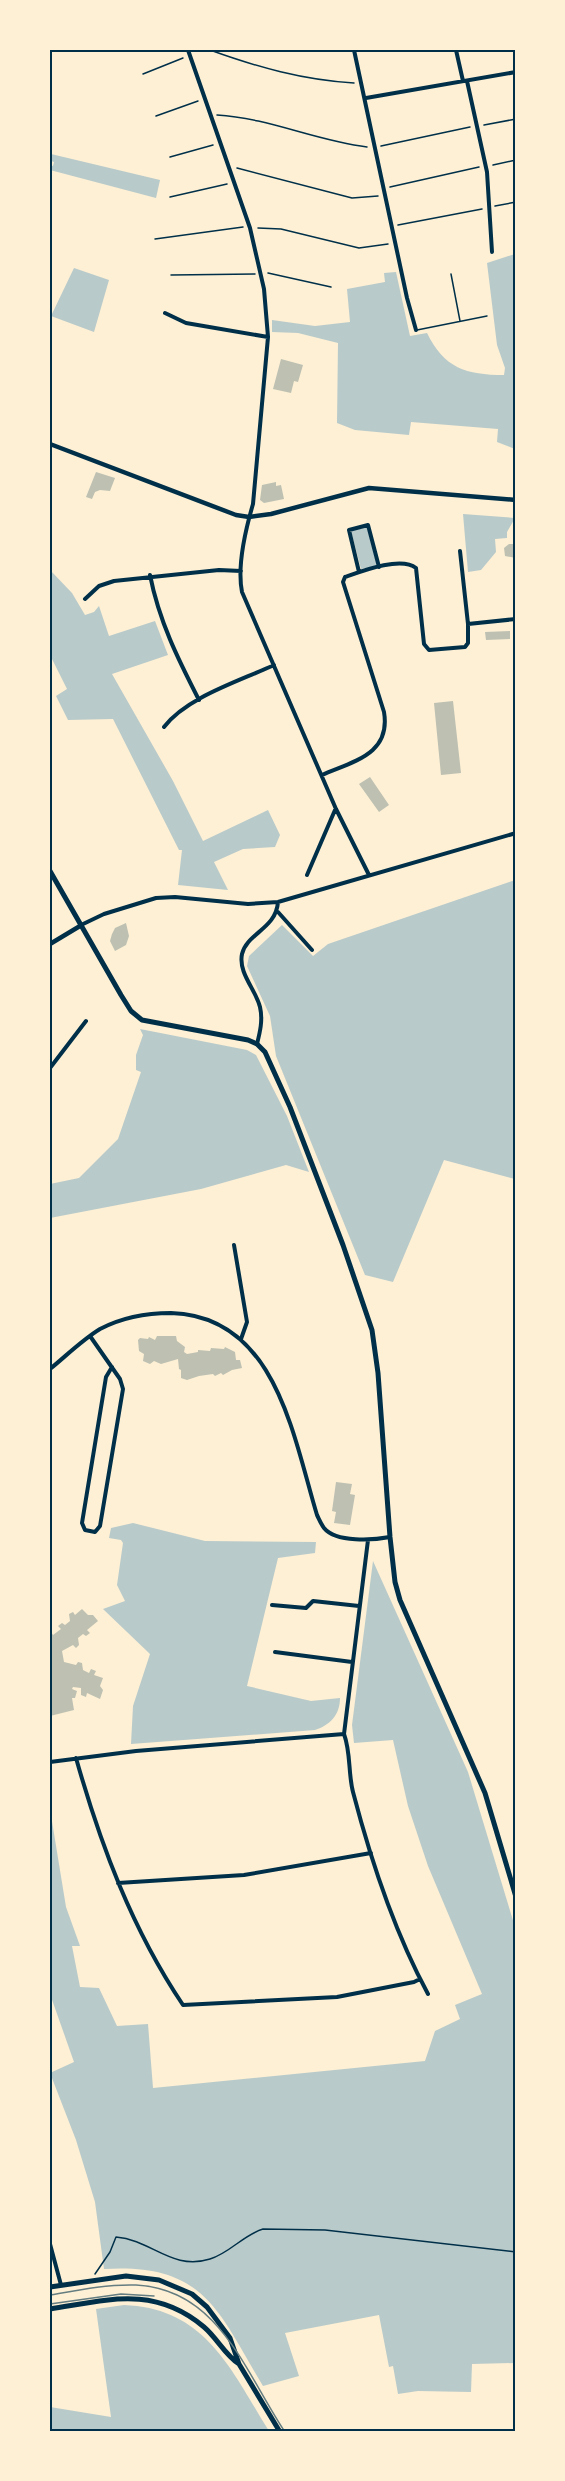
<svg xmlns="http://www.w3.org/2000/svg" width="565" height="2481" font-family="Quicksand,sans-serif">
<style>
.green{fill:#b9caca}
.building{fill:#bec0b2}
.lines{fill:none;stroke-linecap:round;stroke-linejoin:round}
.path{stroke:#003049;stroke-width:1.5}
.service{stroke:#003049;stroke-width:1.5}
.minor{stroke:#003049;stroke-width:4}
.tertiary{stroke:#003049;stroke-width:4.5}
.secondary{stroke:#003049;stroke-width:5}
.tram{stroke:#657d81;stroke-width:1.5}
.neatline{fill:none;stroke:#003049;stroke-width:2}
</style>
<rect width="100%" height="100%" fill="#fdf0d5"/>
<path class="green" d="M51,154L160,180L156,198L50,170V165L53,166L54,162L51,161Z
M515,254V449L497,442L498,429L411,422L409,435L355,430L337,423L338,343L298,333L272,332V320L315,326L350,322L347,289L385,282L384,273L396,272L410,336L427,333C444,368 466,375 504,375L505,368L497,345L487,263Z
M74,268L109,280L94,332L51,316Z
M463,514L515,518L507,532V538L495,539L496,552L481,570L468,572Z
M367,527L377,566L361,569L351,531Z
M50,570L72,593L85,615L94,612L99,606L109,636L155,621L168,655L112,674L173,781L203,841L268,810L280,835L275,847L243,849L214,862L228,890L178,885L182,850H179L113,719L68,720L56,696L67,689L50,655Z
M515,880V1179L444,1160L393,1282L365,1275L276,1056L270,1016L247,966L249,956L282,925L313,956L328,944Z
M140,1029L247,1050L256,1055L287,1116L309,1172L286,1165L201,1189L50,1218V1184L79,1178L118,1139L141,1072L136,1070V1055L143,1035Z
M133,1523L205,1541L316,1542L315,1553L278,1558L247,1686L311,1701L340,1698C340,1715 330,1725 315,1730L131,1744L133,1706L150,1654L103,1609L125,1601L117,1585L123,1543L121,1540L109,1538L111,1528Z
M373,1561L468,1772L515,1927V2363L472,2364L471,2392L418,2391L398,2394L393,2366L389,2367L379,2315L285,2333L299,2376L263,2386C218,2311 205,2263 104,2269L95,2202L76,2140L50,2073L74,2062L50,1994V1809L66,1907L80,1946H72L80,1987L99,1988L117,2026L148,2024L153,2088L425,2061L435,2031L460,2019L455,2005L482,1994L428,1866L408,1806L393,1740L354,1743L352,1725Z
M124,2305C206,2308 231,2370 269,2431H50V2407L111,2417L96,2309Z"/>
<path class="building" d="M281,359L303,365L298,382L294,381L291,393L273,389Z
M96,472L115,478L110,491L100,490L95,492L92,499L86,497Z
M276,482V486L281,485L284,499L264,503L260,500L262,485Z
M509,544H516V558L505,556L504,548Z
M510,631V639L486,640L485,632Z
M453,701L461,773L441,775L434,703Z
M370,777L389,805L379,812L359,784Z
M126,923L129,936L126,945L115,951L110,941L112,934L115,928Z
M157,1336H176L177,1341L185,1347L184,1352L187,1354L198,1352V1350L210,1351L211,1348L224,1349L225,1347L235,1352L236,1360H240L242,1368L232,1370L223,1375L221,1373L215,1376L213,1374L199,1376L187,1380L181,1378V1370L179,1369L178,1359L161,1364L154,1361L150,1364L143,1361L144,1354L139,1351L138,1340L140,1338L148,1339L149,1337L155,1340Z
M336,1482L352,1484L350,1494L355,1495L350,1525L334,1523L336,1512L332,1511Z
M82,1609L88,1615H93L98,1621L87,1630L90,1633L86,1636L83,1634L78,1638L79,1645L76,1648L73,1645L62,1651L64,1662L76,1665L78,1662L82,1663L83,1670L89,1673L91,1669L96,1671L94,1675L103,1678L100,1686L103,1690L100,1699L87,1693L86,1697L81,1695V1688L73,1687L72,1689L77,1691L75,1698H72L74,1710L50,1716V1630L53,1635L61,1629L58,1626L62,1623L65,1625L70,1621L69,1614L73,1612L75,1615Z"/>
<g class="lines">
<path class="path" d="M210,50C257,67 303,80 354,83
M143,74L183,58
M217,115C269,118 316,141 367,147
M156,116L198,101
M484,125L516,119
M381,146L470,127
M170,157L213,145
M493,165L516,160
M237,168L352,198L378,196
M390,187L479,167
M170,197L227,184
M495,206L516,202
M398,225L482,209
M258,228L281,229L359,248L388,244
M155,239L243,227
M268,273L331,287
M171,275L255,274
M95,2274L110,2252L116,2237C152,2240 172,2271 210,2259C230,2253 243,2235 263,2229L325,2230L516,2252"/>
<path class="service" d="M451,274L460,321
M417,330L487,316"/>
<path class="minor" d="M188,50L250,228L264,289L268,337L253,504C246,528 237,567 242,592L336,809L369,875
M354,50L407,298L416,330
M456,50L463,81
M467,81L487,172L492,252
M366,98L516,72
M165,313L186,323L268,337
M460,551L468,624
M359,572L349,530L368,525L379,567
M150,575C159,621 178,659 199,700
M85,599L99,586L114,581L219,570L241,571
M164,727C187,697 240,681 274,665
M322,775C354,761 391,754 384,712L343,582L345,577C362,571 401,556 416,568L424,644L429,650L465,647L468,643V624L516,619
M307,875L335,810
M278,912L312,950
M81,925L104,914L156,898L175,897L248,904L278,902L516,833
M257,1044C260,1032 263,1020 260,1007C256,990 238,973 242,954C247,933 276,929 278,902
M50,1068L86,1021
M234,1245L247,1322L241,1339
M90,1336L120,1379L123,1389L100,1526L95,1532L85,1530L82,1523L106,1377L112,1367
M50,1369C66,1356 82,1340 100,1329C121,1318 147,1313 171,1313C276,1316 293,1436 317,1515C319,1519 321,1524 324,1528C336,1543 374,1540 390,1537
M368,1540L344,1734C351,1753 348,1773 353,1792C371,1861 394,1931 428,1994
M272,1605L306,1608L313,1601L359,1606
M275,1652L352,1662
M76,1758C101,1846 132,1929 183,2005L337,1997L414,1982L420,1979
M50,1762L136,1751L344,1734
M118,1883L244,1875L371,1853
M50,2244L61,2285"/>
<path class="tertiary" d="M50,444L236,515L249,517L271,514L369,488L516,500
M50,944L80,926"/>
<path class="secondary" d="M50,871L121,995L131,1011L142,1020L248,1040L257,1044L265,1052L290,1107L343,1245L372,1330L378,1373L390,1537L395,1582L400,1600L485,1793L516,1897
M50,2287L126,2276L159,2280L192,2294L207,2307L230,2338L239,2364L280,2432
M50,2309C108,2300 154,2285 204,2327C217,2338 225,2355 239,2364"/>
<path class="tram" d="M50,2295C78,2290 107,2284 136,2285C219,2289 245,2372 285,2432
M50,2304L121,2294L154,2296"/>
</g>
<rect width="565" height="2481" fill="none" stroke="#fdf0d5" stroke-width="102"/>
<rect x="51" y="51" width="463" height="2379" class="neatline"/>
</svg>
